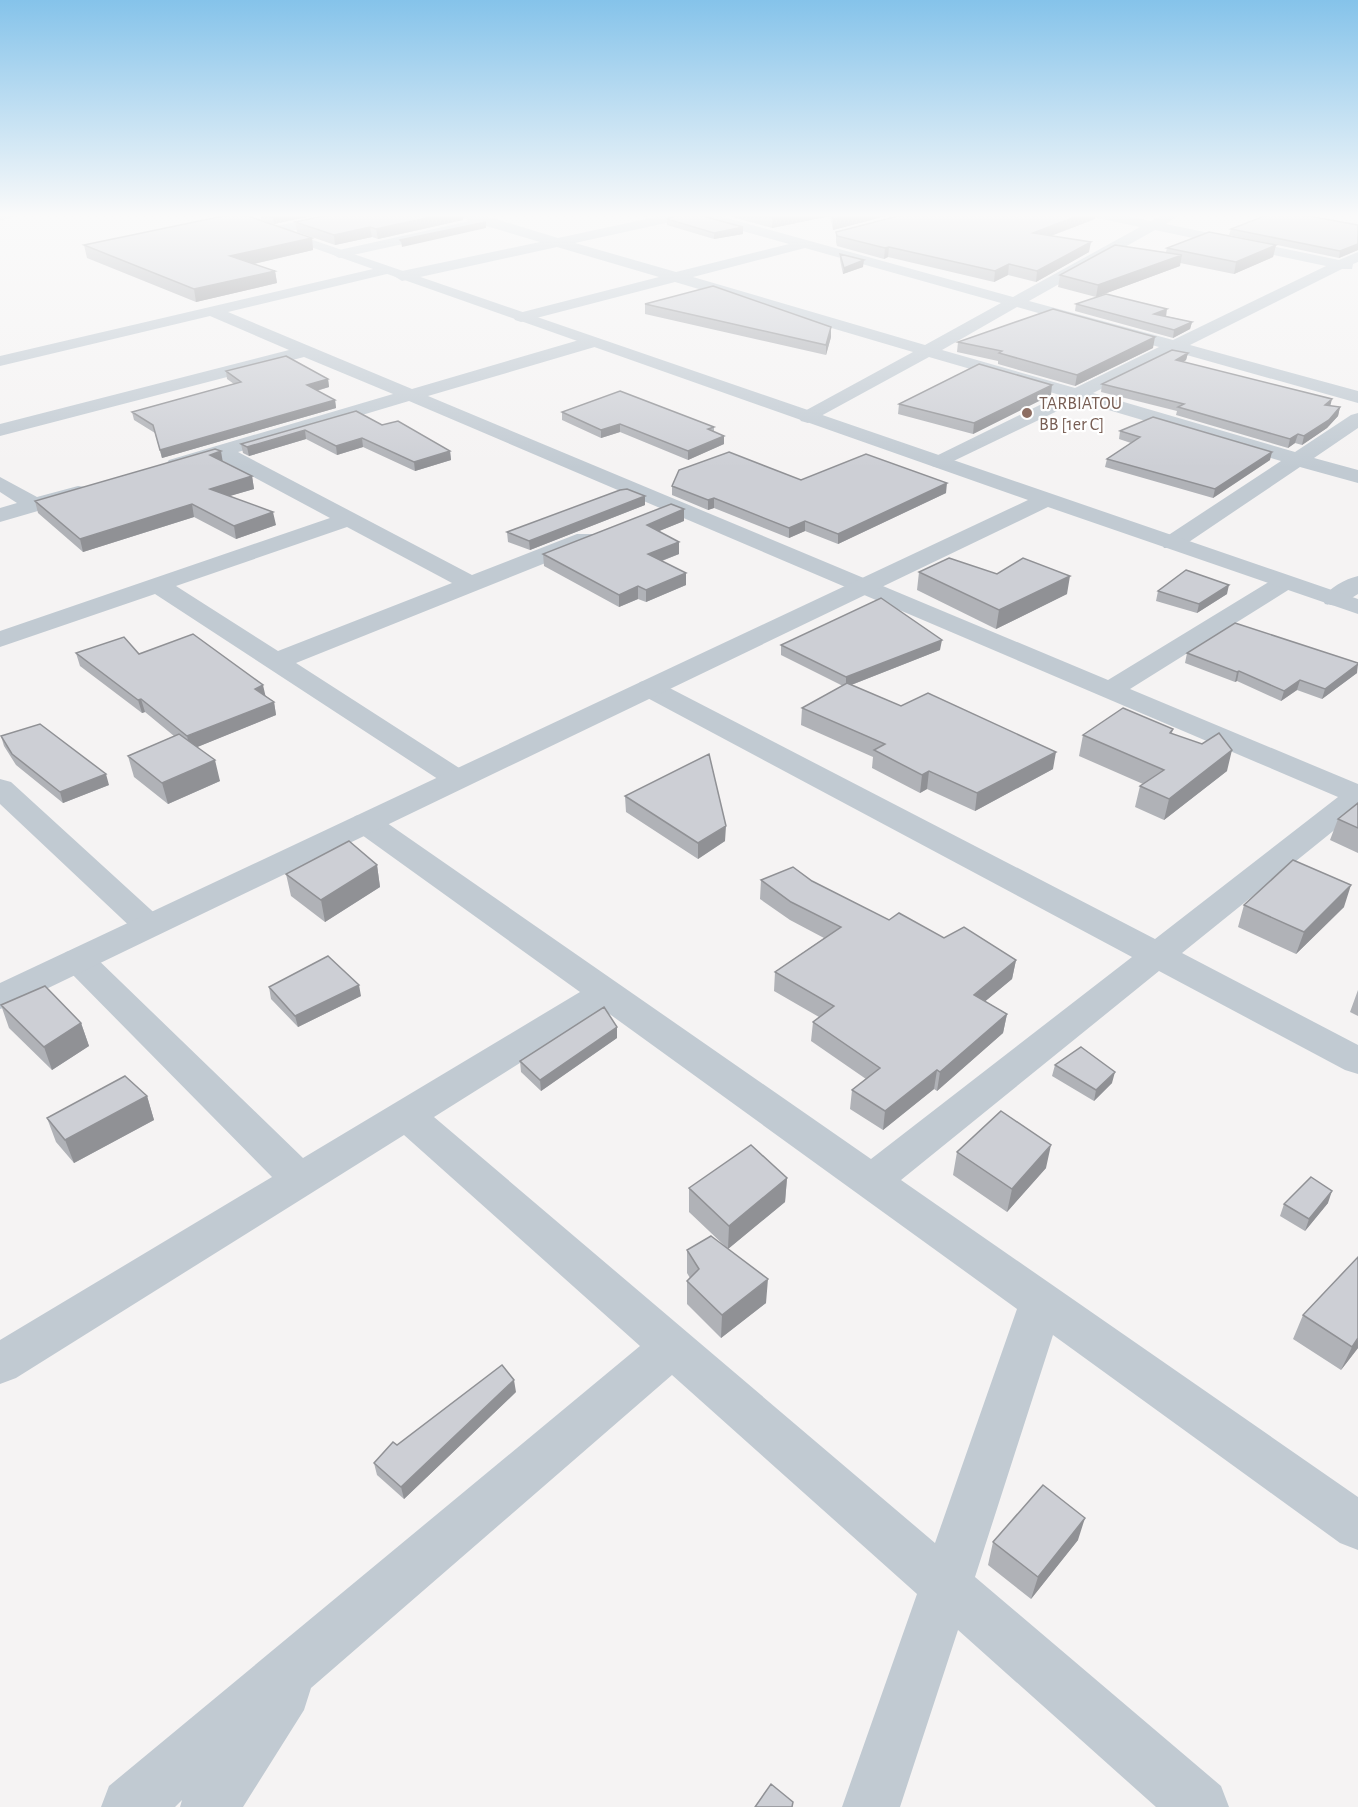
<svg xmlns="http://www.w3.org/2000/svg" width="1358" height="1807" font-family="'Alegreya Sans',sans-serif">
<style>
.lines{fill:none;stroke-linecap:round;stroke-linejoin:round}
.minor{fill:#c1cad2;fill-rule:evenodd}
.tertiary{fill:#c1cad2;fill-rule:evenodd}
.wall{fill:#b0b2b7}
.shaded-wall{fill:#909195}
.building{fill:#cdcfd5;stroke:#909195;stroke-width:1.5}
.education-dot{fill:#8d6e63;stroke:#fff;stroke-width:2}
.labels{text-anchor:middle;stroke-width:4.5;stroke-linejoin:round;paint-order:stroke}
.far-education-label{font-size:18px;fill:#785e54;stroke:#fff;text-anchor:start}
</style>
<rect width="100%" height="100%" fill="#f5f3f3"/>
<g class="lines">
<path class="minor" d="M0,215H18L0,221Z
M328,215H354L347,219L272,235L265,231L267,228Z
M457,215L489,217L558,238L665,215H691L684,219L575,243L676,272L789,244L696,218L694,215H716L1013,297L1140,227L1097,218L1095,215H1122L1151,221L1162,215H1179L1166,224L1339,260L1358,252V262L1353,264L1352,269H1342L1190,345L1358,391V403L1176,352L1093,393L1295,452L1351,415L1358,413V428L1314,458L1358,470V483L1300,467L1180,548H1164L1161,543L1164,538L1281,461L1078,401L939,468L932,466L929,462L932,458L1060,395L929,357L808,423L801,421L798,417L801,413L913,352L675,282L521,322L515,320L513,317L515,314L659,277L557,247L402,281L394,276L402,271L540,242L486,226L339,258L332,254L339,250L470,221ZM1155,230L1326,266L1173,340L1029,301ZM805,248L1001,303L925,345L693,277ZM1017,307L1159,347L1075,388L942,350Z
M386,266L393,270L391,273L228,312L412,389L586,338H598L601,342L598,346L428,396L1108,680L1277,577H1293L1297,582L1293,587L1130,689L1358,784V811L1182,953L1358,1045V1074L1345,1070L1159,971L901,1180L1358,1497V1550L1340,1543L1053,1335L975,1577L1221,1786L1229,1807H1156L958,1630L900,1807H842L917,1594L672,1375L311,1688L304,1710L243,1807H180L182,1800L175,1807H101L109,1786L640,1346L404,1135L16,1378L0,1384V1340L272,1177L66,968L61,960L66,952L78,949L90,952L303,1158L580,992L355,830L351,823L355,816L366,814L377,816L871,1159L1132,957L640,694L636,688L640,682L649,680L658,682L1155,939L1338,797L409,401L238,452L472,575L577,534H593L596,539L593,544L296,663L467,773L472,779L467,785L457,788L447,785L155,594L0,647V631L330,518L218,458L176,470L169,468L166,464L169,460L393,394L304,357L0,436V424L289,350L210,316L0,366V356ZM347,527L452,583L278,651L176,586ZM604,1010L1017,1309L935,1543L434,1117Z
M0,477L37,497L78,486L86,487L89,492L86,497L0,522V508L17,503L0,492Z
M1358,576V594C1347,601 1339,608 1325,604L1322,599C1329,588 1345,579 1358,576Z
M0,779L11,782L161,919L166,926L161,933L149,937L137,933L0,804Z"/>
<path class="tertiary" d="M220,215H240L1358,599V614L1048,507L13,1005L0,1009V983L1028,500Z"/>
</g>
<path class="wall" d="M261,215H317L274,224L261,220Z
M327,215H463V220L378,239L372,237L335,245L297,232L295,222Z
M725,215H890L833,230L830,216L772,228Z
M667,219L743,234L714,239L667,225Z
M1095,219L1051,236L1089,252L1036,282L1008,275L994,282L888,257L884,259L837,246L836,242V232Z
M1358,225V250L1339,258L1229,235L1231,229Z
M312,238L313,250L254,264L275,271L277,283L196,302L87,258L84,245Z
M1276,245L1273,257L1234,274L1180,263V266L1096,297L1058,287L1060,275L1166,252L1167,248Z
M840,254L863,267L843,274L840,260Z
M645,304L831,327V337L826,355L645,314Z
M1076,304L1166,316L1192,322L1190,329L1173,338L1075,311Z
M958,342L1153,348L1075,386L998,364V361L957,352Z
M1188,353L1186,360L1183,362L1330,406L1340,407L1338,416L1327,428L1302,445L1295,443L1288,448L1176,415L1177,411L1101,392L1102,384Z
M226,371L328,379L329,387L317,391L335,400L336,408L162,458L155,433L134,420L132,412L234,384L227,379Z
M1051,395L973,434L898,414L899,404Z
M356,411L382,425L450,451L451,460L415,471L363,447L337,455L306,439L249,456L243,453L241,444Z
M562,412L714,427V432L724,444L688,460L620,432L601,438L562,420Z
M1120,431L1270,460L1213,498L1105,467L1107,459L1131,443L1119,439Z
M223,461L252,476L254,489L229,496L276,525L236,539L194,517L83,552L38,513L35,501Z
M801,480L946,493L838,544L805,531L789,538L714,508L708,510L672,495V486Z
M645,496V505L530,550L508,542L507,532Z
M684,521L659,531L679,554L662,561L686,585L646,602L638,599L619,607L544,566L543,554Z
M919,572L997,574L1067,594L996,629L917,590Z
M1158,591L1227,594L1197,613L1156,601Z
M781,645L940,650L851,685L1053,769L975,811L927,789L920,793L872,768L873,757L801,725L802,708L843,686L781,655Z
M76,653L139,654L266,696L274,702L276,715L197,747L220,781L168,804L134,777L128,756L174,736L145,712L142,713L80,666Z
M1187,653L1357,673L1322,699L1297,690L1281,701L1237,681L1235,682L1185,663Z
M1173,729L1172,733L1227,771L1164,820L1135,807L1140,786L1143,784L1079,756L1083,735Z
M1,736L109,785L63,803L16,765L4,746Z
M625,796L725,841L698,859L626,812Z
M1358,803V853L1330,840L1338,819Z
M377,865L380,887L325,922L291,896L286,874Z
M761,880L812,881L889,920L944,938L1016,960L1012,979L985,1001L1007,1014L1003,1033L937,1091L934,1089L883,1130L850,1109L852,1090L866,1079L811,1041L813,1022L819,1017L774,991L775,972L824,938L790,920L760,899Z
M1244,905L1344,907L1296,954L1238,927Z
M269,987L361,996L298,1027L271,999Z
M1358,990V1016L1350,1012Z
M1,1005L81,1023L89,1046L52,1070L9,1028Z
M617,1038L541,1091L521,1072L520,1061Z
M1055,1065L1112,1083L1094,1101L1052,1076Z
M147,1096L154,1120L74,1163L56,1142L47,1118Z
M957,1152L1046,1168L1007,1212L953,1175Z
M787,1178L785,1202L728,1249L766,1303L721,1338L687,1304V1281L690,1278L687,1273V1250L728,1249L689,1212V1188Z
M1328,1203L1305,1231L1280,1216L1284,1204Z
M1303,1315L1358,1348L1341,1370L1293,1339Z
M516,1392L404,1499L377,1475L374,1463L397,1445Z
M1078,1540L1031,1599L988,1565L993,1542Z"/>
<path class="shaded-wall" d="M272,215H317L274,224Z
M440,215H463V220L378,239L376,229Z
M643,215H654L643,217Z
M784,215H830V216L772,228V217Z
M851,215H890L833,230V219Z
M1080,215H1095V219L1032,243L1033,233Z
M486,222V228L402,247L401,241Z
M370,227L372,237L335,245L334,235Z
M743,227V234L714,239V233Z
M312,238L313,250L232,269L230,256Z
M1091,242L1089,252L1036,282L1037,271Z
M1358,244V250L1339,258L1340,251Z
M1276,245L1273,257L1234,274L1236,262Z
M889,247L888,257L884,259L885,248Z
M1182,255L1180,266L1096,297L1098,285Z
M864,260L863,267L843,274L844,268Z
M1009,264L1008,275L994,282L995,271Z
M275,271L277,283L196,302L194,289Z
M1167,309L1166,317L1154,314Z
M1192,322L1190,329L1173,338L1174,330Z
M831,327V337L826,355V345Z
M1155,337L1153,348L1075,386L1077,375Z
M1188,353L1186,360L1174,368L1176,360Z
M328,379L329,387L308,393L307,385Z
M1052,385L1051,395L973,434L974,423Z
M1332,399L1330,407L1325,405Z
M335,400L336,408L162,458L160,450Z
M1340,407L1338,416L1327,428L1302,445L1304,436Z
M620,424V432L601,438V430Z
M305,430L306,439L249,456L247,447Z
M1298,434L1295,443L1288,448L1290,439Z
M724,436V444L688,460V451Z
M362,438L363,447L337,455L336,446Z
M221,451L223,463L210,455Z
M450,451L451,460L415,471L414,462Z
M1272,452L1270,460L1213,498L1215,489Z
M252,476L254,489L213,501L210,489Z
M947,483L946,493L838,544V534Z
M645,496V505L530,550L529,541Z
M714,498V508L708,510V500Z
M192,504L194,517L83,552L80,539Z
M684,509V521L647,536V525Z
M273,512L276,525L236,539L234,526Z
M805,521V531L789,538V528Z
M679,542V554L648,566V554Z
M686,573V585L646,602V590Z
M1070,576L1067,594L996,629L999,610Z
M1229,585L1227,594L1197,613L1199,604Z
M638,586V599L619,607V595Z
M942,640L940,650L846,687V677Z
M1358,664L1357,673L1322,699L1325,689Z
M1239,671L1237,681L1235,682L1237,672Z
M1300,680L1297,690L1281,701L1284,691Z
M263,685L266,698L255,689Z
M141,699L145,712L142,713L138,700Z
M274,702L276,715L190,750L187,736Z
M1232,750L1227,771L1164,820L1169,799Z
M1056,752L1053,769L975,811L977,793Z
M215,760L220,781L168,804L162,783Z
M929,771L927,789L920,793L922,775Z
M106,774L109,785L63,803L60,792Z
M726,826L725,841L698,859V843Z
M377,865L380,887L325,922L321,900Z
M1351,885L1344,907L1296,954L1304,932Z
M1016,960L1012,979L970,1014L974,995Z
M359,985L361,996L298,1027L295,1016Z
M1007,1014L1003,1033L937,1091L940,1072Z
M81,1023L89,1046L52,1070L44,1047Z
M617,1027V1038L541,1091L540,1080Z
M937,1070L934,1089L883,1130L885,1111Z
M1115,1072L1112,1083L1094,1101L1096,1090Z
M147,1096L154,1120L74,1163L65,1140Z
M1051,1145L1046,1168L1007,1212L1012,1189Z
M787,1178L785,1202L728,1249L729,1226Z
M1332,1191L1328,1203L1305,1231L1309,1219Z
M768,1279L766,1303L721,1338L722,1315Z
M1358,1338V1348L1341,1370L1352,1347Z
M514,1380L516,1392L404,1499L401,1487Z
M1085,1518L1078,1540L1031,1599L1038,1577Z"/>
<path class="building" d="M228,215H245L312,238L230,256L275,271L194,289L84,245Z
M328,215H440L376,229L370,227L334,235L295,222Z
M679,215H699L743,227L714,233L667,219Z
M763,215H784L772,217Z
M832,215H851L833,219Z
M902,215H1080L1033,233L1091,242L1037,271L1009,264L995,271L889,247L885,248L837,236L836,232Z
M1267,215H1303L1358,225V244L1340,251L1231,229Z
M486,222L401,241L400,240Z
M1209,232L1276,245L1236,262L1167,248Z
M1115,245L1182,255L1098,285L1060,275Z
M840,254L864,260L844,268Z
M713,286L831,327L826,345L645,304Z
M1106,294L1167,309L1154,314L1192,322L1174,330L1076,304Z
M1053,309L1155,337L1077,375L999,353L1002,351L958,342Z
M1172,350L1188,353L1176,360L1332,399L1325,405L1340,407L1329,420L1304,436L1298,434L1290,439L1178,407L1184,404L1102,384Z
M286,356L328,379L307,385L335,400L160,450L153,425L132,412L241,382L226,371Z
M979,364L1052,385L974,423L899,404Z
M620,391L714,427L708,429L724,436L688,451L620,424L601,430L562,412Z
M356,411L382,425L398,421L450,451L414,462L362,438L336,446L305,430L247,447L241,444Z
M1153,417L1272,452L1215,489L1107,459L1140,437L1120,431Z
M215,449L221,451L210,455L252,476L210,489L273,512L234,526L192,504L80,539L35,501Z
M729,452L801,480L866,454L947,483L838,534L805,521L789,528L714,498L708,500L672,486L679,470Z
M627,489L645,496L529,541L507,532L620,490Z
M671,504L684,509L647,525L679,542L648,554L686,573L646,590L638,586L619,595L543,554Z
M949,558L997,574L1023,558L1070,576L999,610L919,572Z
M1186,570L1229,585L1199,604L1158,591Z
M881,598L942,640L846,677L781,645Z
M1235,623L1358,663V664L1325,689L1300,680L1284,691L1239,671L1237,672L1187,653Z
M193,634L263,685L255,689L274,702L187,736L141,699L138,700L76,653L124,637L139,654Z
M847,683L901,706L928,693L1056,752L977,793L929,771L922,775L874,750L885,744L802,708Z
M1123,708L1173,729L1170,733L1202,744L1219,733L1232,750L1169,799L1140,786L1164,770L1083,735Z
M40,724L106,774L60,792L12,754L1,736Z
M179,734L215,760L162,783L128,756Z
M709,754L726,826L698,843L625,796Z
M1358,803V828L1338,819Z
M349,841L377,865L321,900L286,874Z
M1293,860L1351,885L1304,932L1244,905Z
M793,867L812,881L889,920L899,913L944,938L964,927L1016,960L974,995L1007,1014L940,1072L937,1070L885,1111L852,1090L880,1068L813,1022L834,1006L775,972L841,927L791,902L761,880Z
M328,956L359,985L295,1016L269,987Z
M45,986L81,1023L44,1047L1,1005Z
M604,1007L617,1027L540,1080L520,1061Z
M1081,1047L1115,1072L1096,1090L1055,1065Z
M125,1076L147,1096L65,1140L47,1118Z
M1001,1111L1051,1145L1012,1189L957,1152Z
M751,1145L787,1178L729,1226L689,1188Z
M1311,1177L1332,1191L1309,1219L1284,1204Z
M711,1236L768,1279L722,1315L687,1281L699,1269L687,1250Z
M1358,1257V1338L1352,1347L1303,1315Z
M502,1365L514,1380L401,1487L374,1463L393,1442L397,1445Z
M1043,1485L1085,1518L1038,1577L993,1542Z
M771,1784L793,1802L792,1807H755Z"/>
<linearGradient id="sky" x2="0" y2="1"><stop stop-color="#85c3ea"/><stop offset="0.46" stop-color="#fafafa"/><stop offset="1" stop-color="#fafafa" stop-opacity="0"/></linearGradient>
<rect width="1358" height="468" fill="url(#sky)"/>
<circle class="education-dot" cx="1027" cy="413" r="6"/>
<g class="labels">
<g class="far-education-label">
<text x="1039" y="409">TARBIATOU<tspan x="1039" dy="21">BB [1er C]</tspan></text>
</g>
</g>
</svg>
